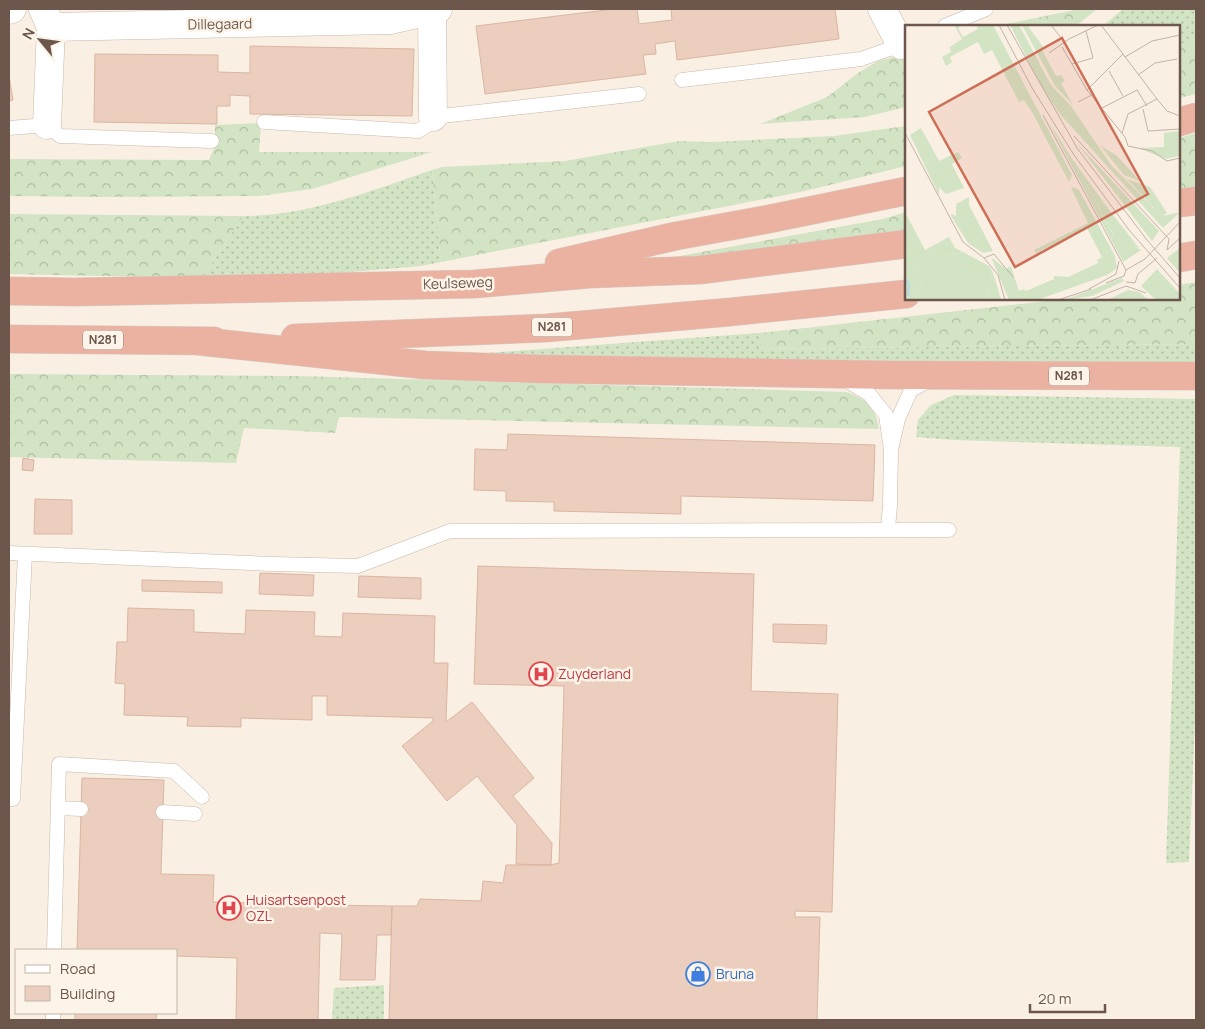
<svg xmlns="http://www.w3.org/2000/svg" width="1205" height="1029" font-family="Manrope,sans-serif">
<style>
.grass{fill:url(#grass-dots)}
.forest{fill:url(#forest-crowns)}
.building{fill:#ebcebe;stroke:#dbb5a1}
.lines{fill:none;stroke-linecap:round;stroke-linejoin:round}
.lane-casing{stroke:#c8b7ab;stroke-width:15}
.street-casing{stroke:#c8b7ab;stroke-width:29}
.highway-casing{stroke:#d6d0cd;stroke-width:29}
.lane{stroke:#fff;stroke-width:14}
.street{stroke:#fff;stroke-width:28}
.highway{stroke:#ebb2a1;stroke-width:28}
.labels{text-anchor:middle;stroke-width:5;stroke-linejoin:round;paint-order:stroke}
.shield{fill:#fcf4e8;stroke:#98867b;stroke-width:1}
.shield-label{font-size:12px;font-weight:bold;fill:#6d574c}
.street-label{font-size:14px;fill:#6d574c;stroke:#fcf4e8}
.health-label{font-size:14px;fill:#be3a42;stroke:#fcf4e8;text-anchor:start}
.shop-label{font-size:14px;fill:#366cbe;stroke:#fcf4e8;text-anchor:start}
.inset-river{fill:none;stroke:#badbdf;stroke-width:2.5}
.inset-road{fill:none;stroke:#c1b3a7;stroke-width:1}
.view{fill:#cf6e56;fill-opacity:0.15;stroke:#cf6e56;stroke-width:2.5}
.inset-edge{fill:none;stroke:#6d574c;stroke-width:2.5}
</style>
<defs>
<pattern id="grass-dots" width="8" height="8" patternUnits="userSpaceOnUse" patternTransform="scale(1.25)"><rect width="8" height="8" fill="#d2e4c4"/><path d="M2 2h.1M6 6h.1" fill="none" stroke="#afbca1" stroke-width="1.8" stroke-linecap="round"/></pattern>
<pattern id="forest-crowns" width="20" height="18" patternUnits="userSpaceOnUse" patternTransform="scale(1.25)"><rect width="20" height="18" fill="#d2e4c4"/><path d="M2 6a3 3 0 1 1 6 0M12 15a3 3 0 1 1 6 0" fill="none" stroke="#afbca1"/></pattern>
</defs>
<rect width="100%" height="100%" fill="#f9f0e3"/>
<path class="grass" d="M1123,9H1196V40L1179,44V26H1103Z
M432,170L441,262L421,266L315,275L202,278L243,216C308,216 371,191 432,170Z
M759,333L762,349L1196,344V369L445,356Z
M954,395L1196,399V698L1189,862L1166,863L1180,447L953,440L916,437L918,420L931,405Z
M384,985V1020H332L334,988Z"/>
<path class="forest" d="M1079,9H1097L1076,26H997Z
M1196,40V94L1179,98V44Z
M906,54V107L865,117L760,124L827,97L858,73L878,61Z
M261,123L259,152H432L312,189L259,196L102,197L9,196V159L209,160L215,146V125Z
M906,126V166L805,191L441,262L432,170L442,167L565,161L679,141L711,142L834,136Z
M1196,133V188L1179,191V138Z
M906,212V233L776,249L663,259L883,219Z
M9,214L243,216L202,278L9,274Z
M1196,282V344L761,349L759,333L1065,299H1179V285Z
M9,374L297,376L846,392C867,399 876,408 879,429L339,417L335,433L244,428L236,463L9,457Z"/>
<path class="building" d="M614,9H637L639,24L672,20L671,9H835L839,39L677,60L675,41L655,44L656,54L643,55L646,74L485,94L476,26Z
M250,46L414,49L412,116L250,114V96L230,95V106H217V124L94,122L95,54L218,55V72L250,73Z
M9,76L13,100L9,101Z
M508,434L875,445L873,501L681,496V514L554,511V502L506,501V491L474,490L475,449L507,450Z
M23,458L34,460L33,471L22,470Z
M35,499L72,500V534H34Z
M478,566L754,574L751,691L838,694L832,912L795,911V917H820L817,1020H389L392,906H417L420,899L481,901L483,881L503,883L506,865H550L559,863L564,686L474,684Z
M260,573L314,575L313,596L259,594Z
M359,576L421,578V599L358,597Z
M142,580L222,582V593L142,591Z
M128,608L194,610V632L245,634L246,610L315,612L314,636L342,637L343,613L435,616L434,663H448L446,722L472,702L534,778L513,796L552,843L551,865L516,864L517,825L477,776L447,801L402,746L433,721V718L327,715V696H312V720L241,718V727L187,726L188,717L124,715L125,684L115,683L117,642H127Z
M773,624L827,625L826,644L773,642Z
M82,778L164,780L161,874L214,875L213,902L292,904V897L320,898V905L392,906L391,935H377L375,980H340L342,934L320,933L318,1020H236L237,958L176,956V950H77Z
M75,1013H157L156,1020H75Z"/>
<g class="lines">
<g class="lane-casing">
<path id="lane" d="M945,26L986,9
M682,80L861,59L906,43
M264,122L418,131L429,124L433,117L639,94
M9,128L47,125L60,136L212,141
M844,379L869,394L886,415L891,450L898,419L911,390L930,380
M888,529L890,505L891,450
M9,553L272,564L358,566L450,531L949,530
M9,799H13L25,554
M58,808L81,809
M163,812L195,814
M54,950L59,764L174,771L202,797
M53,1020V1013"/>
</g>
<g class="street-casing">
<path id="street" d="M43,9L51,27L47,125
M882,9L901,45
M9,10L12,9
M432,10L433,117
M51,27L390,20L438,9"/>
</g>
<g class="highway-casing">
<path id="highway" d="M1179,122L1196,117
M1179,203L1196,201
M1179,258L1196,255
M559,263L676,236L769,219L906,191
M9,291L75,292L475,284L590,274L700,270L906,244
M295,338L546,328L730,312L906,294
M9,339L214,341
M197,341L425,365L541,369L892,375L1196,376"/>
</g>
<use href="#lane" class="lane"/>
<use href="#street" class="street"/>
<use href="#highway" class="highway"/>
</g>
<defs>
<g id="hospital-ring" transform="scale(1.25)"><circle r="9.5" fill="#fcf4e8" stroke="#e0444e" stroke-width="1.5"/><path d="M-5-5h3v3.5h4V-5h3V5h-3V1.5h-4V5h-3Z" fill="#e0444e"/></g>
<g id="shop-ring" transform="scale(1.25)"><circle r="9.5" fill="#fcf4e8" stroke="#3f7fe0" stroke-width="1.5"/><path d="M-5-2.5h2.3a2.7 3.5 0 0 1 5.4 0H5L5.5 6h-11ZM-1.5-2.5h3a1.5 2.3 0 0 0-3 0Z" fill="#3f7fe0"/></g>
</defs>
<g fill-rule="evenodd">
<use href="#hospital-ring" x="541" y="674"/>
<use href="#hospital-ring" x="229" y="908"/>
<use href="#shop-ring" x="698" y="974"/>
</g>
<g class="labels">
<g class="shield">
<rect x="532" y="317.5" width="40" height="19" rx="4"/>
<rect x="83" y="330.5" width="40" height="19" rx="4"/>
<rect x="1049" y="366.5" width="40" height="19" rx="4"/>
</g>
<g class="shield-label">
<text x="552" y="331">N281</text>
<text x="103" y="344">N281</text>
<text x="1069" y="380">N281</text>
</g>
<g class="street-label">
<text transform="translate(220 24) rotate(-1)" y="5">Dillegaard</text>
<text transform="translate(458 283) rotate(-2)" y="5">Keulseweg</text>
</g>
<g class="health-label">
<text x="558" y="679">Zuyderland</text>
<text x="246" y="905">Huisartsenpost<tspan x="246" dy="16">OZL</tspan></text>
</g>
<g class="shop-label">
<text x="716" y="979">Bruna</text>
</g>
</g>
<g transform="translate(905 25)">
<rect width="275" height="275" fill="#f9f0e3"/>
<path d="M135,59L146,60L166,81L155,89ZM143,96L168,135L209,211L236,225L218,237ZM16,103L34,136L53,127L57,133L47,139L59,163L41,169L34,162V170L5,110ZM275,106L274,131L261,134L233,123L259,122V108ZM222,154L245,162L262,188L258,191L254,188ZM168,162L174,165L210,231L212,243L202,250L132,275H104L86,232L101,244L106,241L114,266L119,264L121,266L149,254V251L163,252L193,238L192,235L197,232L182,203L131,228L129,225L183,198L166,163ZM64,172V180L88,226L78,228L63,218L46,191V189L51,191V179ZM44,212L50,223L58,227L46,230L20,225ZM0,222L18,255L9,275H0ZM87,246L90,254L96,275H81ZM217,253L219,256L187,271L159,275Z" fill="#d2e4c4"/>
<path d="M58,0L53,3L58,12L73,4L71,0H88L167,150L164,157L127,87L119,75L114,77L87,25L79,29L73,17L45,32L47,37L41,41L37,32L46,27L45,22L57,14L50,1ZM105,0H114L146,60L135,59ZM117,0H122L139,23L137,25L151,51L156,50L160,56L156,58L168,80L150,61ZM166,81L206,140L254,188L258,191L275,187L258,203L155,89ZM171,117L254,206L247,216ZM195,120L212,131L235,156L219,150ZM168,135L208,190L234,223L212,216ZM0,187L20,225L46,230L58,227L84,241L87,246L81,275H9L18,255L0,222ZM275,223V248L262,233ZM252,244L275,269V275H251L236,261ZM223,265L234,267L244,275H202Z" fill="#d2e4c4"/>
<path class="inset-river" d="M0,252L4,260L3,271"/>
<path class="inset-road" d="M94,0L127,63L169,130L224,205L275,263M102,0L172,123L242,215L275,253M146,0L160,18M196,0L252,74L262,86L275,91M157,22L182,65L220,112L223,121L247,126L262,136L275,133M144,28L164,14L193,0M220,32L247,16L275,10M167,39L188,33L181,6M204,46L218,71M233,50L250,38L272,34M182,65L218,29M173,77L187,70M197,83L232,65L242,81M238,84L243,106L275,104M138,90L221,245M0,108L58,217L79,233L93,250L100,275M217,108L223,89L252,74M169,111L264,214L262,225M262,225L275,213M79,233L89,229L108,252M233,249L252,233M219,251L221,245L240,234L275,197M221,257L230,258L233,249M201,258L219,251M184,264L211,249L214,236M153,275L186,264M185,275L221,261L241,268"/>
<path class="view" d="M157,13L243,169L110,242L24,87Z"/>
<rect width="275" height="275" class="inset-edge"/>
</g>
<rect width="1205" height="1029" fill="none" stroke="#6d574c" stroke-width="20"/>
<rect x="15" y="949" width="162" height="65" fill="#fcf4e8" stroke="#c3b5aa"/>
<rect x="25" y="965" width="25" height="8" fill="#ffffff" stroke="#c3b5aa"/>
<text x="60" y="974" font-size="15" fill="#6d574c">Road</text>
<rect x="25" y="986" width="25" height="15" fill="#ebcebe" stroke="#c3b5aa"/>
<text x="60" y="999" font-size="15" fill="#6d574c">Building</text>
<g transform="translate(40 40) rotate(299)" stroke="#fcf4e8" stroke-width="4" paint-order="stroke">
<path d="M0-4L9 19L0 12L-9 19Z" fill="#6d574c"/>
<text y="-8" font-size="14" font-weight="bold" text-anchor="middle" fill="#6d574c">N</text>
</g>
<path d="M1030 1004v8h75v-8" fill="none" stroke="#6d574c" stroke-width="2.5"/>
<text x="1038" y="1004" font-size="15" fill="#6d574c" stroke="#fcf4e8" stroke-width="4" paint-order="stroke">20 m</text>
</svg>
